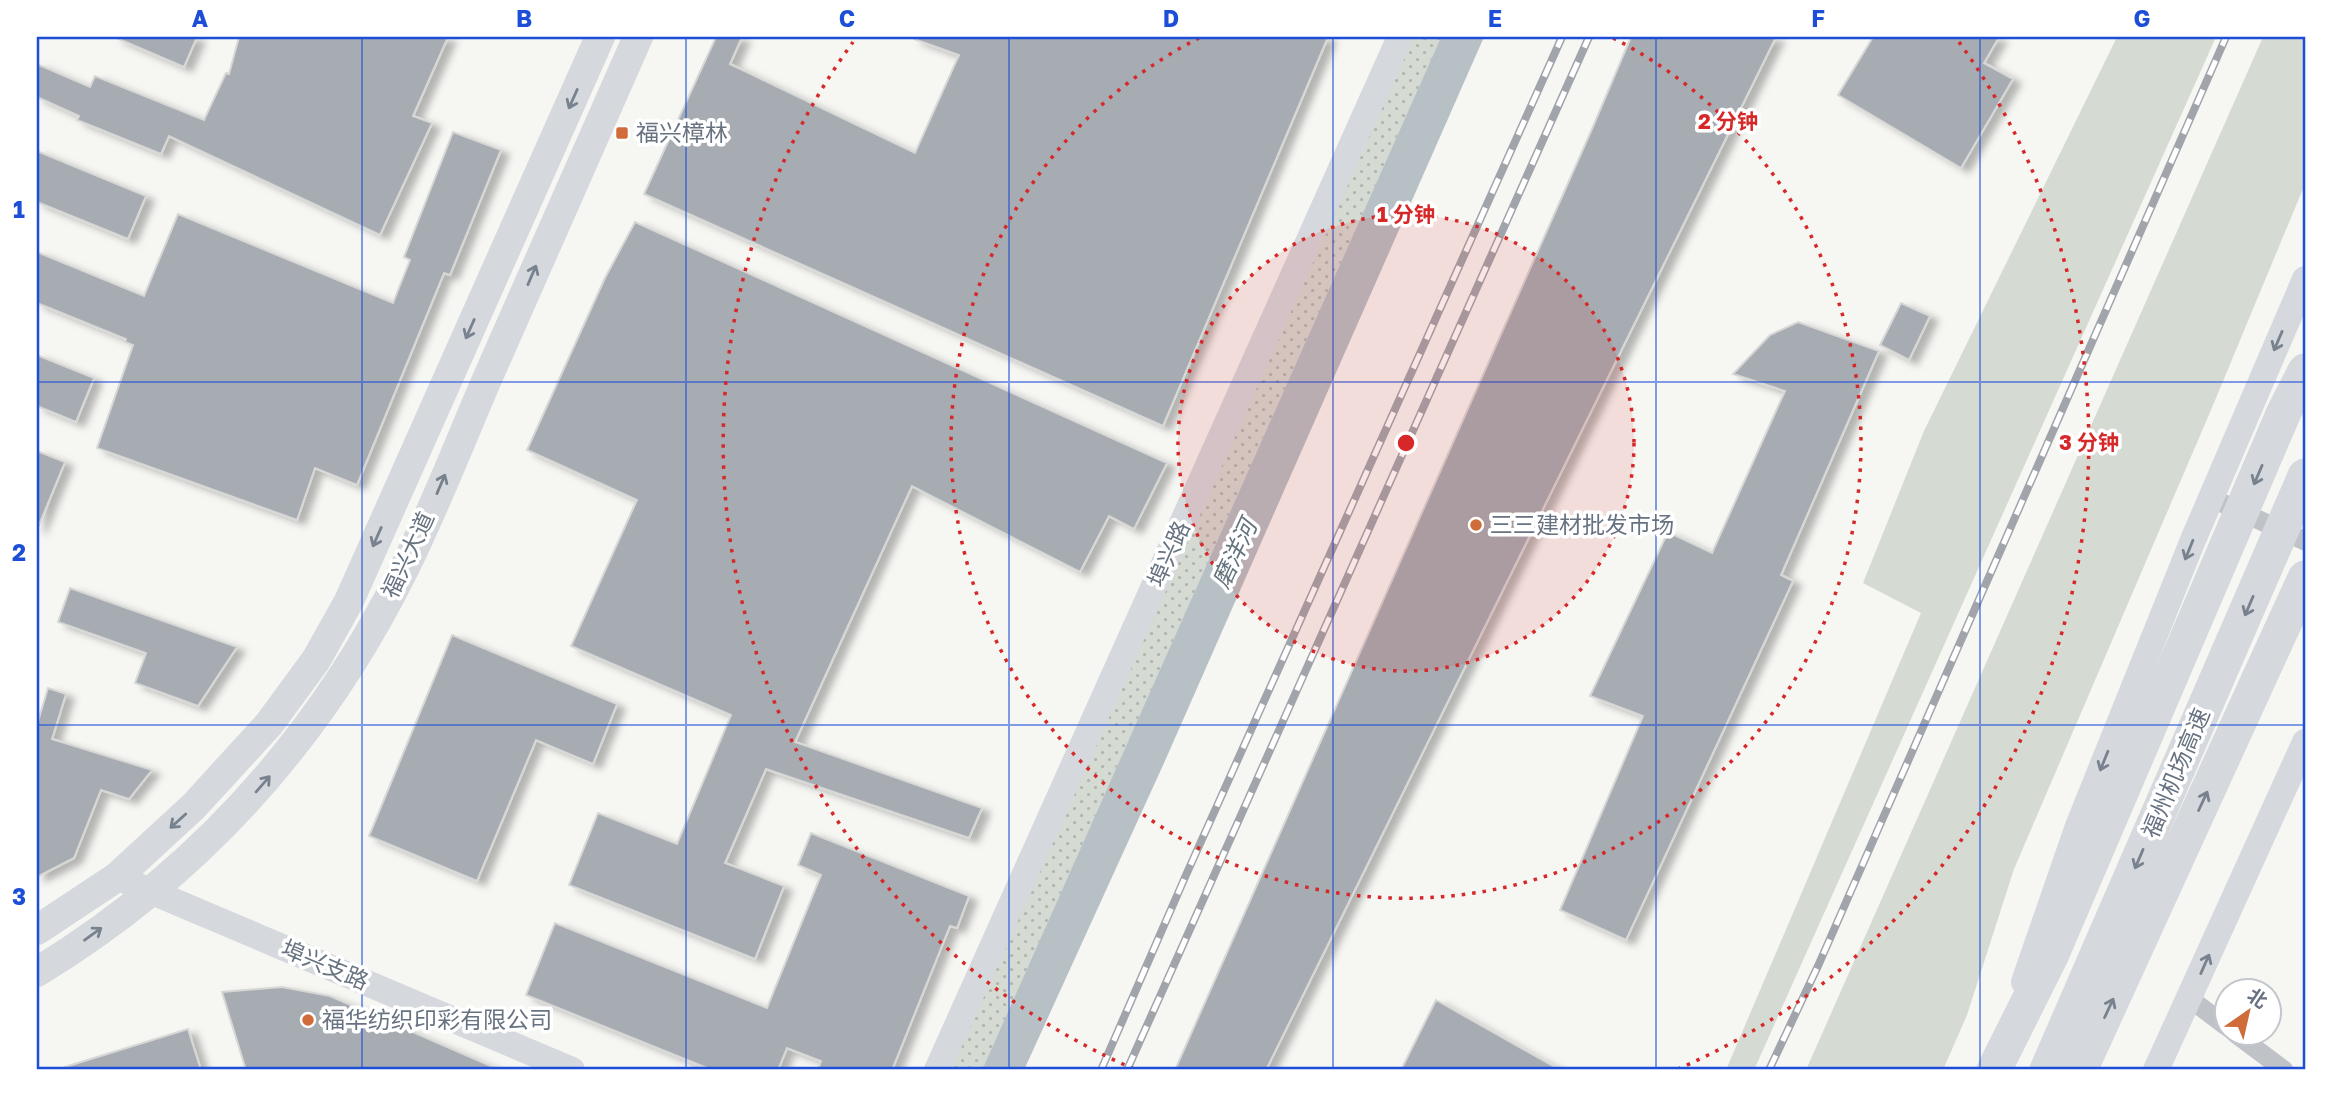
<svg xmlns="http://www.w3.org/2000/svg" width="2342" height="1107" font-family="'Golos Text','Noto Sans SC',sans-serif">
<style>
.green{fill:#d5dad3}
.park{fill:url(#park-dots)}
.water{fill:#b7c0c5}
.building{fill:#a6acb2;stroke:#d7d7d6;stroke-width:2;filter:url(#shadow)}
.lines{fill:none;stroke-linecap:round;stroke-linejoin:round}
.street{stroke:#bfc2c6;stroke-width:19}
.secondary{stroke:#d5d8dc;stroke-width:26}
.primary{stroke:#d5d8dc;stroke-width:30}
.highway{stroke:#d5d8dc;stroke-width:35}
.rail-casing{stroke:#a1a5ab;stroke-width:8}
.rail{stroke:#fff;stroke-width:5;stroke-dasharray:16;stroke-linecap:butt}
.oneway{stroke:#78828f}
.grid{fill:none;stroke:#1d4ed8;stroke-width:2;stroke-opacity:0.55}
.ring{fill:none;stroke:#d62828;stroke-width:3.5;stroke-dasharray:3.5 7}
.poi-dot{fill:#cf6c3a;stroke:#fff;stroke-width:2.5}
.labels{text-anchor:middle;stroke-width:7;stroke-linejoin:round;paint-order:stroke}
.poi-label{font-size:23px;fill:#687381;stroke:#fff;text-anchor:start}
.street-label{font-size:23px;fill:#687381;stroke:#fff}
.water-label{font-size:24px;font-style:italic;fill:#64737d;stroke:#fff}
.centre{fill:#d62828;stroke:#fff;stroke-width:3.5}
.ring-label{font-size:21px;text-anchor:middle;font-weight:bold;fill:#d62828;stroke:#fff;stroke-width:7;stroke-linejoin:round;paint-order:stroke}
.neatline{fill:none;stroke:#1d4ed8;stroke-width:2.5}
.grid-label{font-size:23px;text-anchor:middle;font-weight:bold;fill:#1d4ed8}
</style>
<defs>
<pattern id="park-dots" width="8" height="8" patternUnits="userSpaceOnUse" patternTransform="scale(1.75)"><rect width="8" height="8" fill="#d5dad3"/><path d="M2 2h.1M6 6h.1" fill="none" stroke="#b1b5b1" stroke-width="1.8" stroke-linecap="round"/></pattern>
<filter id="shadow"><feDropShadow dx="8" dy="4.5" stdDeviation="3.5" flood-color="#0004"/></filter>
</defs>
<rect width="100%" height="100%" fill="#f6f6f3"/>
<path class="green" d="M2117,37H2216L1754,1070H1726L1921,613L1863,583L1924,431Z
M2263,37H2305V184L2211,410L2014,869L1967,1015L1943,1070H1806Z"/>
<path class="park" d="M1405,37H1441L982,1070H942Z"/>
<path class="water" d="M1441,37H1484L1164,763L1024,1070H982Z"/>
<path class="building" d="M114,37H197L184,67Z
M239,37H448L413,116L432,123L380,235L169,136L161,154L77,120L79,116L37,97V64L90,87L95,76L204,120L226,73L229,74Z
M716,37H742L730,64L915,153L959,55L914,39V37H1328L1163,426L644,194Z
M1631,37H1776L1266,1070H1175L1592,129Z
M1873,37H1999L1984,63L2013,79L1961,168L1838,95Z
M453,132L501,150L450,275L444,273L357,485L315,468L297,520L97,448L133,345L125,342L126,339L37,303V252L144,296L178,214L393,303L410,260L404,257Z
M37,151L146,196L128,239L37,202Z
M635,222L1167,463L1134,529L1109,516L1080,572L912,486L795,742L982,808L969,838L766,769L725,863L784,886L755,959L569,885L598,813L677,844L731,715L571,646L637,500L527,450L605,278Z
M1901,303L1930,316L1909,360L1880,345Z
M1798,322L1879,351L1781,575L1793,581L1626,940L1560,910L1643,716L1590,696L1668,532L1712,553L1785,391L1733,374L1770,335Z
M37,355L94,378L76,422L37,406Z
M37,451L65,462L37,530Z
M70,588L237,647L198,706L135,683L146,653L58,622Z
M452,635L617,704L593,764L536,740L477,881L369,836Z
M48,688L66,694L52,739L152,770L129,799L101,790L74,858L37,877V725Z
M811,833L969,896L957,928L950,926L892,1070H818L821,1061L787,1048L778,1070H712L526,995L555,923L767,1008L821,875L798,865Z
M282,987L330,996L500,1070H246L222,992Z
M1436,1000L1560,1070H1401Z
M188,1029L201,1070H66L65,1067Z"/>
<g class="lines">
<path class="street" d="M2211,498L2305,541
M2189,998L2226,1026
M2236,1034L2284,1070"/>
<path class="secondary" d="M117,877L572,1070
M2024,982L2078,826L2193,540L2305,279
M937,1070L1400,37
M2156,1070L2305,742"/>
<path class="primary" d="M37,930L117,877L194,806L269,724L316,660L349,601L600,37
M37,972C198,874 320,738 404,569C436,505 462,436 491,370C539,259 588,148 638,37"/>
<path class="highway" d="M1994,1070L2051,956L2284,412L2305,371
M2047,1070L2305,476
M2080,1070L2305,578"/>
<g class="rail-casing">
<path id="rail" d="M1101,1070L1186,875L1562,37
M1127,1070L1589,37
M1769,1070L1818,966L2226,37"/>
</g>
<use href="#rail" class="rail"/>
</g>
<defs><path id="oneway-shaft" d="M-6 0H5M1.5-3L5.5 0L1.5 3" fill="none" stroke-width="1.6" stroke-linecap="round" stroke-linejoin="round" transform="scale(1.75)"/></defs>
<g class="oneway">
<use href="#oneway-shaft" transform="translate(573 99) rotate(114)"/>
<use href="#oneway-shaft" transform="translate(532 275) rotate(-67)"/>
<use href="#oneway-shaft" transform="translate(470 329) rotate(114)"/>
<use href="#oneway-shaft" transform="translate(2278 341) rotate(113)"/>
<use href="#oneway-shaft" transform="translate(2258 475) rotate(113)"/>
<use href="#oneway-shaft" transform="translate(441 484) rotate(-67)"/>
<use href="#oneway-shaft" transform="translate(377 537) rotate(114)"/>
<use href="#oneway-shaft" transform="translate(2189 550) rotate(112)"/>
<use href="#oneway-shaft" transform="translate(2249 606) rotate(113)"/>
<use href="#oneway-shaft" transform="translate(2104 761) rotate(112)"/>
<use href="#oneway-shaft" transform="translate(263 784) rotate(-49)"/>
<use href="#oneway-shaft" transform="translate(2203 801) rotate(-65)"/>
<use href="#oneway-shaft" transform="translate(178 821) rotate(138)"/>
<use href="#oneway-shaft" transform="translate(2139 859) rotate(113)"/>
<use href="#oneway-shaft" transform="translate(93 934) rotate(-36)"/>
<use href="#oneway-shaft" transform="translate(2205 964) rotate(-66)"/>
<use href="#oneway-shaft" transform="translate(2109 1008) rotate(-65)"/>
</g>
<path class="grid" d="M362,37V1070M686,37V1070M1009,37V1070M1333,37V1070M1656,37V1070M1980,37V1070M37,382H2305M37,725H2305"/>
<circle cx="1406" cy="443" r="228" fill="#d62828" fill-opacity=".12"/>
<g class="ring">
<circle cx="1406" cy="443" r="228"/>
<path d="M1613 38A455 455 0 1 1 1199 38"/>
<path d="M1134 1069A683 683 0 0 1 853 42M1959 42A683 683 0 0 1 1678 1069"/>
</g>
<g class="poi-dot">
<rect x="615" y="126" width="14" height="14" rx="3.5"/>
<circle cx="1476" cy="525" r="7"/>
<circle cx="308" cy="1020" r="7"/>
</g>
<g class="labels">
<g class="poi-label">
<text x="636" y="141">福兴樟林</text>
<text x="1490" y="533">三三建材批发市场</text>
<text x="322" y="1028">福华纺织印彩有限公司</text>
</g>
<g class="street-label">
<text transform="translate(1169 554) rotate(-66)" y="8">埠兴路</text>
<text transform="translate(408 555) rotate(-65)" y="8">福兴大道</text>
<text transform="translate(2176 773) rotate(-67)" y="8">福州机场高速</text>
<text transform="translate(325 965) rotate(23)" y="8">埠兴支路</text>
</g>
<g class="water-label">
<text transform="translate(1235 554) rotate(-65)" y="8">磨洋河</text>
</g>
</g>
<circle cx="1406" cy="443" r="10" class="centre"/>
<g class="ring-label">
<text x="1728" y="129">2 分钟</text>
<text x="1406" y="222">1 分钟</text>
<text x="2089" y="450">3 分钟</text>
</g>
<rect width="2342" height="1107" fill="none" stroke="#ffffff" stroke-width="77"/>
<g transform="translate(2248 1012) rotate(34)"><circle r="33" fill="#ffffff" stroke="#c3c7cd" stroke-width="2"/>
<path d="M0-5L12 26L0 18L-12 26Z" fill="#cf6c3a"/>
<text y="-10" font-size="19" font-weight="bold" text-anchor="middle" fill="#687381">北</text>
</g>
<rect x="38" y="38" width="2266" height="1030" class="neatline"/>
<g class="grid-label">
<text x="200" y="27">A</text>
<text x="524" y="27">B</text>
<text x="847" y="27">C</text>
<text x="1171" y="27">D</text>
<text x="1495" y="27">E</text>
<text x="1818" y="27">F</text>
<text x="2142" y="27">G</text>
<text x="19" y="218">1</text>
<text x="19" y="561">2</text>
<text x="19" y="905">3</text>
</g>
</svg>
